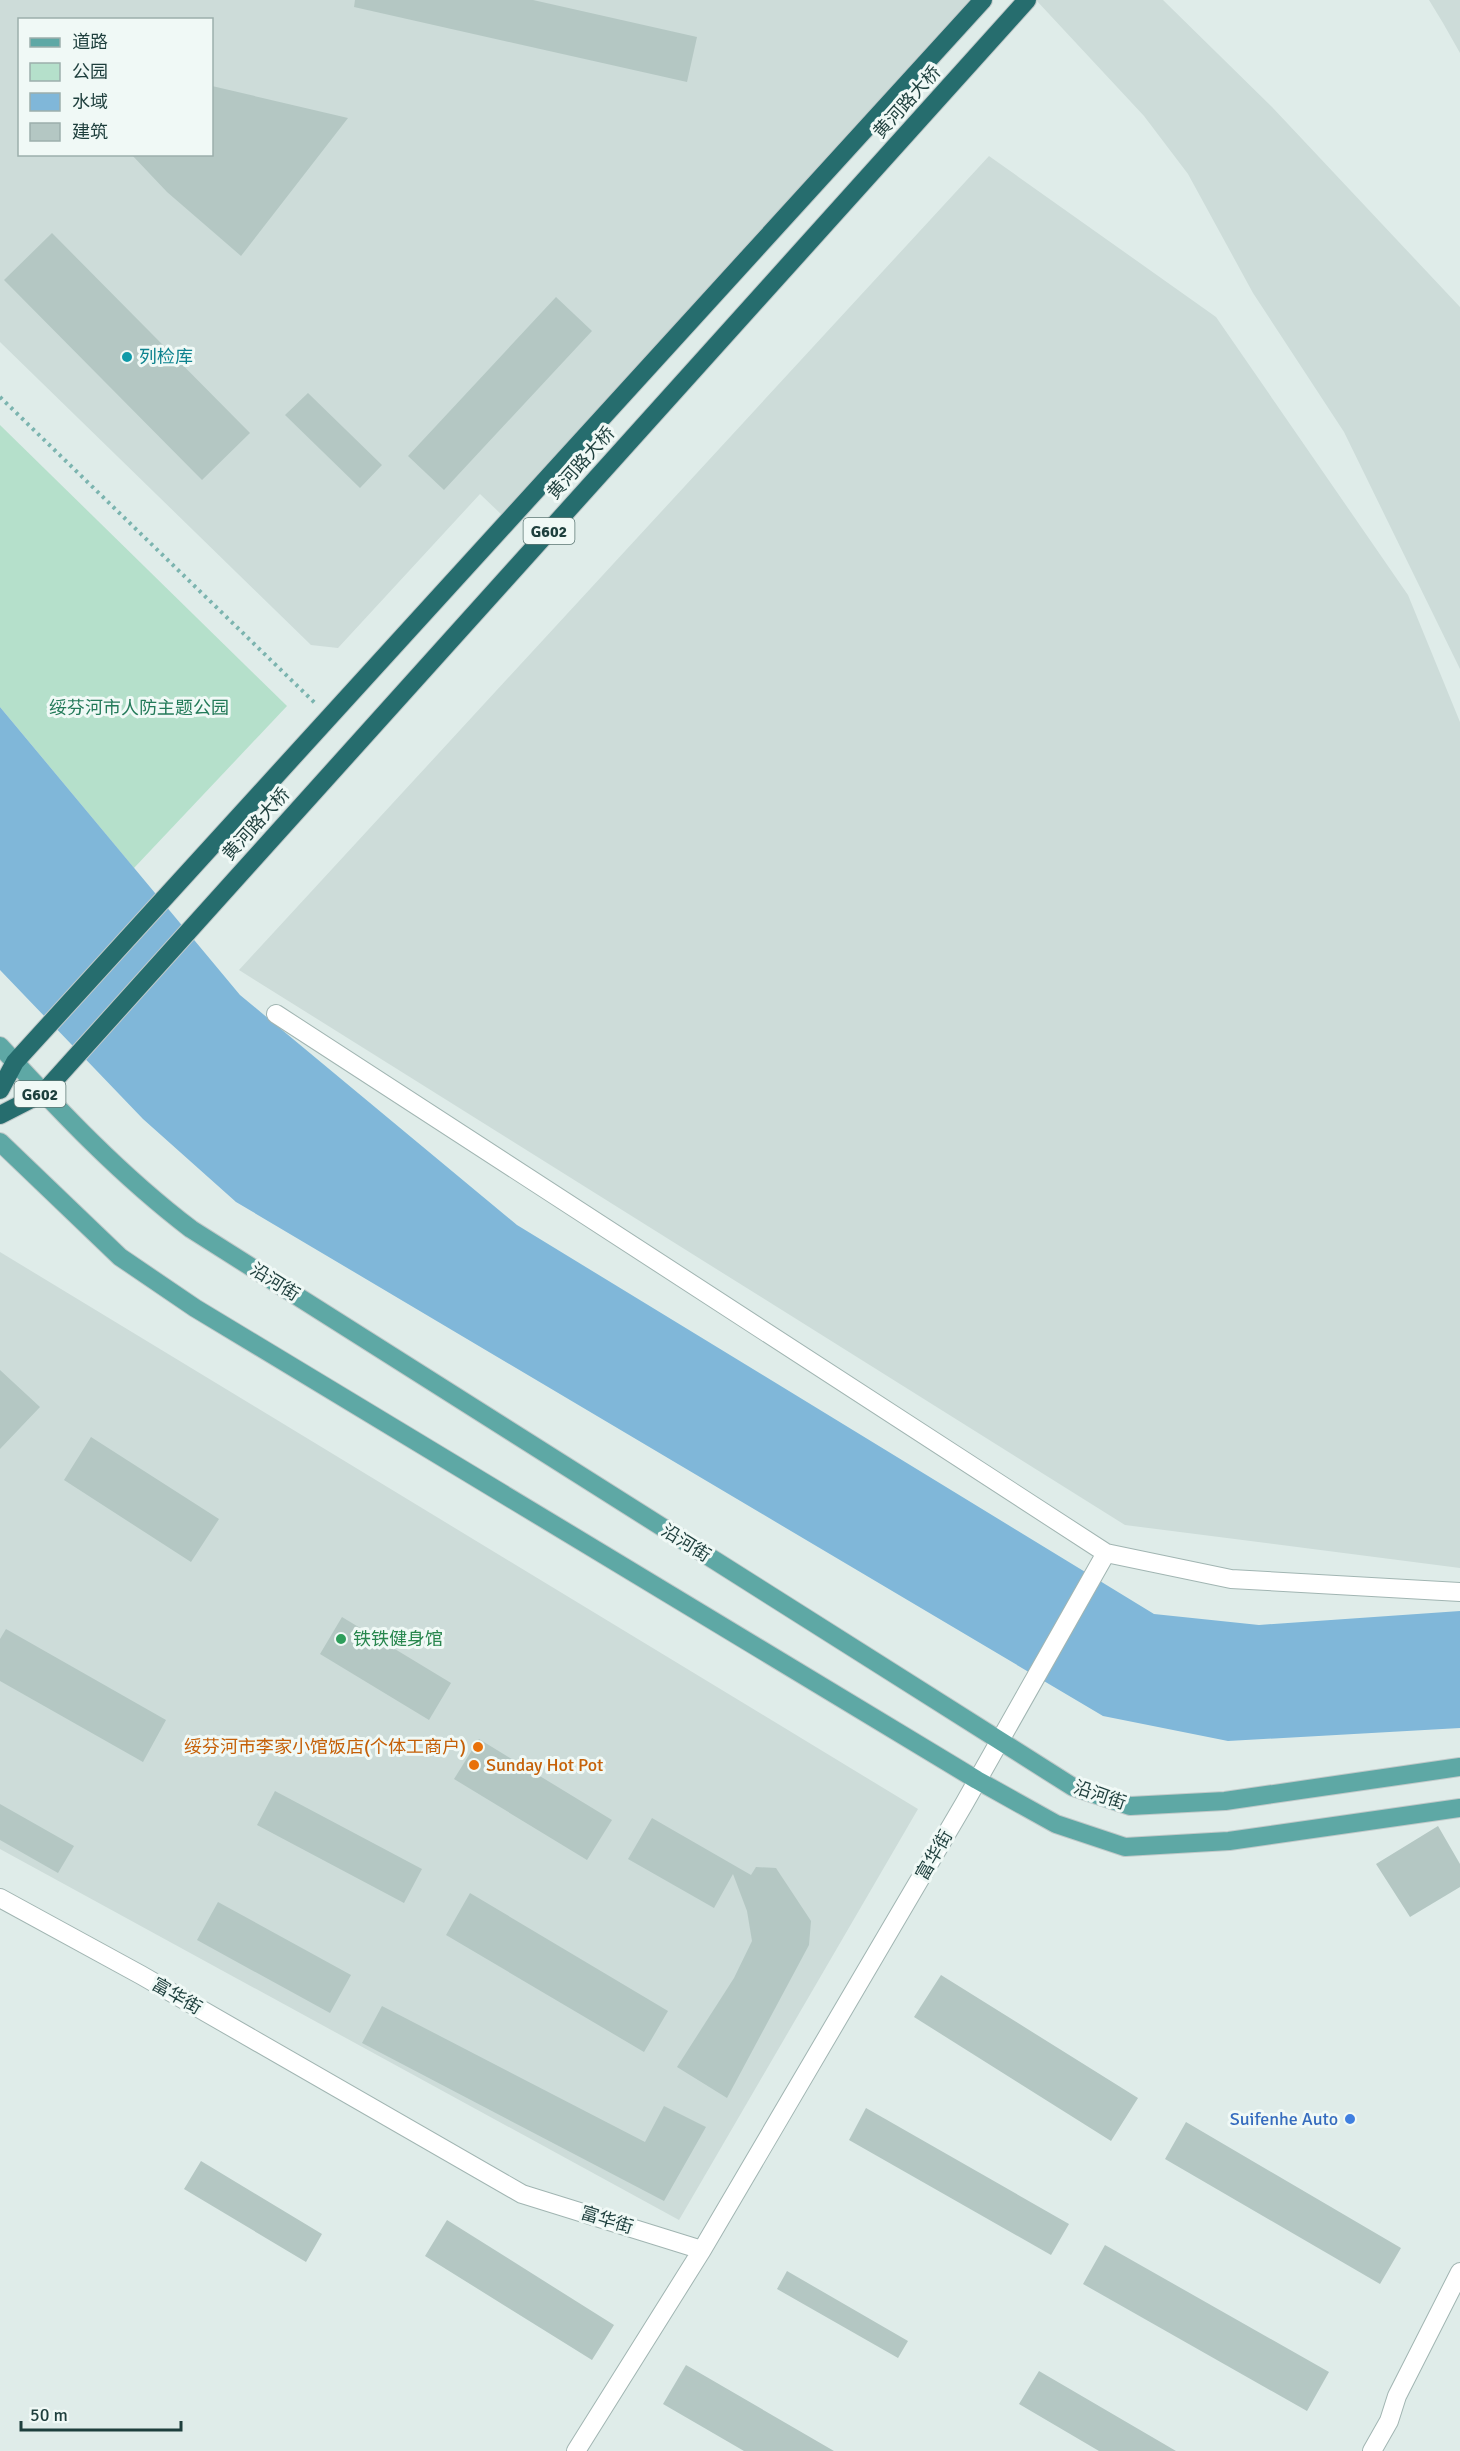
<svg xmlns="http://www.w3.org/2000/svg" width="1460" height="2451" font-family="Signika,'Noto Sans SC',sans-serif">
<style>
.built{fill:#cddcd9;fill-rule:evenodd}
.green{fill:#b5e0cb}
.water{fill:#80b7d9}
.building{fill:#b4c7c3}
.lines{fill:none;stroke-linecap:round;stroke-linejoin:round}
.minor-casing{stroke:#a1b5b2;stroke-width:20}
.major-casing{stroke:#c0c9c9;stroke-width:20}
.highway-casing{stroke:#c0c9c9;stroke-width:20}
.path{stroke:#7bb4af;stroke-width:4;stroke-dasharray:3 4.5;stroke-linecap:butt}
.minor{stroke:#fff;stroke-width:18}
.major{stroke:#5ea8a5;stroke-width:18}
.highway{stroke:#266d6e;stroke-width:18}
.culture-dot{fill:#0f9aa8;stroke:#f0f9f6;stroke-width:2}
.leisure-dot{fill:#2e9e5b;stroke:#f0f9f6;stroke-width:2}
.food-dot{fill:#e8710a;stroke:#f0f9f6;stroke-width:2}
.shop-dot{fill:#3f7fe0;stroke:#f0f9f6;stroke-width:2}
.labels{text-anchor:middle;stroke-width:6;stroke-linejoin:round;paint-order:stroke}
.shield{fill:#f0f9f6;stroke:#5d7774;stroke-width:1.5}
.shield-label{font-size:16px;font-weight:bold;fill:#1e3f3d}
.street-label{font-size:18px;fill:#1e3f3d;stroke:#f0f9f6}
.culture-label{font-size:18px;fill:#0d838f;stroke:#f0f9f6;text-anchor:start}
.park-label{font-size:18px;fill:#237a59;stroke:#f0f9f6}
.leisure-label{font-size:18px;fill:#27864d;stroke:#f0f9f6;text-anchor:start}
.food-label{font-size:18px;fill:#c56008;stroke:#f0f9f6;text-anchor:end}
.shop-label{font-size:18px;fill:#366cbe;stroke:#f0f9f6;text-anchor:end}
</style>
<rect width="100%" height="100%" fill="#dfece9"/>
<path class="built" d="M0,0H972L503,516L480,494L338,648L311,645L0,342ZM20,20H212V154H20Z
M1036,0H1163L1272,107L1460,307V669L1344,432L1253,293L1188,174L1144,116Z
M1429,0H1460V53L1443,23Z
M989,156L1216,317L1408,595L1460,722V1568L1125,1525L239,970Z
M0,1252L918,1809L679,2220L0,1849Z"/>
<path class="green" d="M0,425L287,706L134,868L0,707Z"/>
<path class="water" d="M0,707L240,995L517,1225L1154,1614L1259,1625L1460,1611V1728L1228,1741L1103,1716L236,1202L143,1119L0,970Z"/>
<path class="building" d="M355,0H533L697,37L687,82L354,7Z
M212,86L348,118L241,256L167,192L131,154H212Z
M52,233L250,433L202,480L4,280Z
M556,297L592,331L444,490L408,456Z
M308,393L382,465L360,488L285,415Z
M0,1370L40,1407L0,1449Z
M91,1437L219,1519L191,1562L64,1480Z
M342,1617L451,1683L429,1720L320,1654Z
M6,1629L166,1720L143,1762L0,1681V1639Z
M479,1739L612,1820L587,1860L454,1779Z
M275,1791L422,1869L404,1903L257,1825Z
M0,1804L74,1846L58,1873L0,1840Z
M652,1818L751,1875L756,1867L776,1868L811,1921L809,1945L727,2098L677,2067L734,1978L752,1941L747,1911L733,1874L714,1908L628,1859Z
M1438,1826L1460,1864V1887L1410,1917L1376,1864Z
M470,1893L668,2011L644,2052L446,1935Z
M218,1902L351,1975L330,2013L197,1940Z
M941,1975L1138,2098L1111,2141L914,2017Z
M382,2006L645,2142L664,2106L706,2127L664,2201L362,2043Z
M866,2108L1069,2224L1051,2255L849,2140Z
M1186,2122L1401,2248L1380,2284L1165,2159Z
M201,2161L322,2234L306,2262L184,2189Z
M447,2220L614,2325L592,2360L425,2256Z
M1105,2245L1329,2372L1307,2411L1083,2284Z
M787,2271L908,2341L898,2358L777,2289Z
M686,2365L834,2451H744L663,2404Z
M1039,2371L1176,2451H1099L1019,2404Z"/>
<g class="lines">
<g class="minor-casing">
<path id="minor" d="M276,1014L1106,1553L1231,1579L1460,1592
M0,1898L141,1975L522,2194L702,2250L964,1804L1106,1553
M576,2451L702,2250
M1372,2451L1389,2421L1397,2396L1460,2272"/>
</g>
<g class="major-casing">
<path id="major" d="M0,1046C60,1111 120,1175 191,1229L1073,1787L1130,1806L1225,1801L1460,1767
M0,1142L120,1257L195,1308L977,1780L1056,1824L1125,1847L1229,1841L1460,1808"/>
</g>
<g class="highway-casing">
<path id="highway" d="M0,1090L15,1062L983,0
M0,1115L43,1093L1027,0"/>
</g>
<path class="path" d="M0,397L317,705"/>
<use href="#minor" class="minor"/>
<use href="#major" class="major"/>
<use href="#highway" class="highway"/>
</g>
<circle class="culture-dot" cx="127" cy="357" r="6"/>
<circle class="leisure-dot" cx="341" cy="1639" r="6"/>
<g class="food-dot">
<circle cx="478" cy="1747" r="6"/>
<circle cx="474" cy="1765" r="6"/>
</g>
<circle class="shop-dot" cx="1350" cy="2119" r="6"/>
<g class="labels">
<g class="shield">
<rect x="523.5" y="518" width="51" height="26" rx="4.5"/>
<rect x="14.5" y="1081" width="51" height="26" rx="4.5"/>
</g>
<g class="shield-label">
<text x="549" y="537">G602</text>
<text x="40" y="1100">G602</text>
</g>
<g class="street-label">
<text transform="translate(907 102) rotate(-48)" y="6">黄河路大桥</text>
<text transform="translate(581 463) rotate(-48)" y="6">黄河路大桥</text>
<text transform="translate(256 824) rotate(-48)" y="6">黄河路大桥</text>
<text transform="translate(275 1282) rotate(32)" y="6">沿河街</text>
<text transform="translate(686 1543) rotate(32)" y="6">沿河街</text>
<text transform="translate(1100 1795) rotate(19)" y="6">沿河街</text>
<text transform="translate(934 1855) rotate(-60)" y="6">富华街</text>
<text transform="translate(177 1996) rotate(30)" y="6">富华街</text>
<text transform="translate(607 2220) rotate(17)" y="6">富华街</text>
</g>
<g class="culture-label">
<text x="139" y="363">列检库</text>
</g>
<g class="park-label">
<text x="139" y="714">绥芬河市人防主题公园</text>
</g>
<g class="leisure-label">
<text x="353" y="1645">铁铁健身馆</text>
</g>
<g class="food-label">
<text x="466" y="1753">绥芬河市李家小馆饭店(个体工商户)</text>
<text x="486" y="1771" text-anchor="start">Sunday Hot Pot</text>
</g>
<g class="shop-label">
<text x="1338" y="2125">Suifenhe Auto</text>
</g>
</g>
<rect x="18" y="18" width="195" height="138" fill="#f0f9f6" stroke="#9cafac" stroke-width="1.5"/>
<rect x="30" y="38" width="30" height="9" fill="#5ea8a5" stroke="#9cafac" stroke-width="1.5"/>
<text x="72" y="48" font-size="18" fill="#1e3f3d">道路</text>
<rect x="30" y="63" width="30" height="18" fill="#b5e0cb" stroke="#9cafac" stroke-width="1.5"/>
<text x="72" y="78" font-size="18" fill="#1e3f3d">公园</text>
<rect x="30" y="93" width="30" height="18" fill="#80b7d9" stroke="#9cafac" stroke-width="1.5"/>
<text x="72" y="108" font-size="18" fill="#1e3f3d">水域</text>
<rect x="30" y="123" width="30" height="18" fill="#b4c7c3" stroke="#9cafac" stroke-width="1.5"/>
<text x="72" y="138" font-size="18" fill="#1e3f3d">建筑</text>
<path d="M21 2421v9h160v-9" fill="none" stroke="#1e3f3d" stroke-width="3"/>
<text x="30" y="2421" font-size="18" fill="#1e3f3d" stroke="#f0f9f6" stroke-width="4.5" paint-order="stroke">50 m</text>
</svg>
